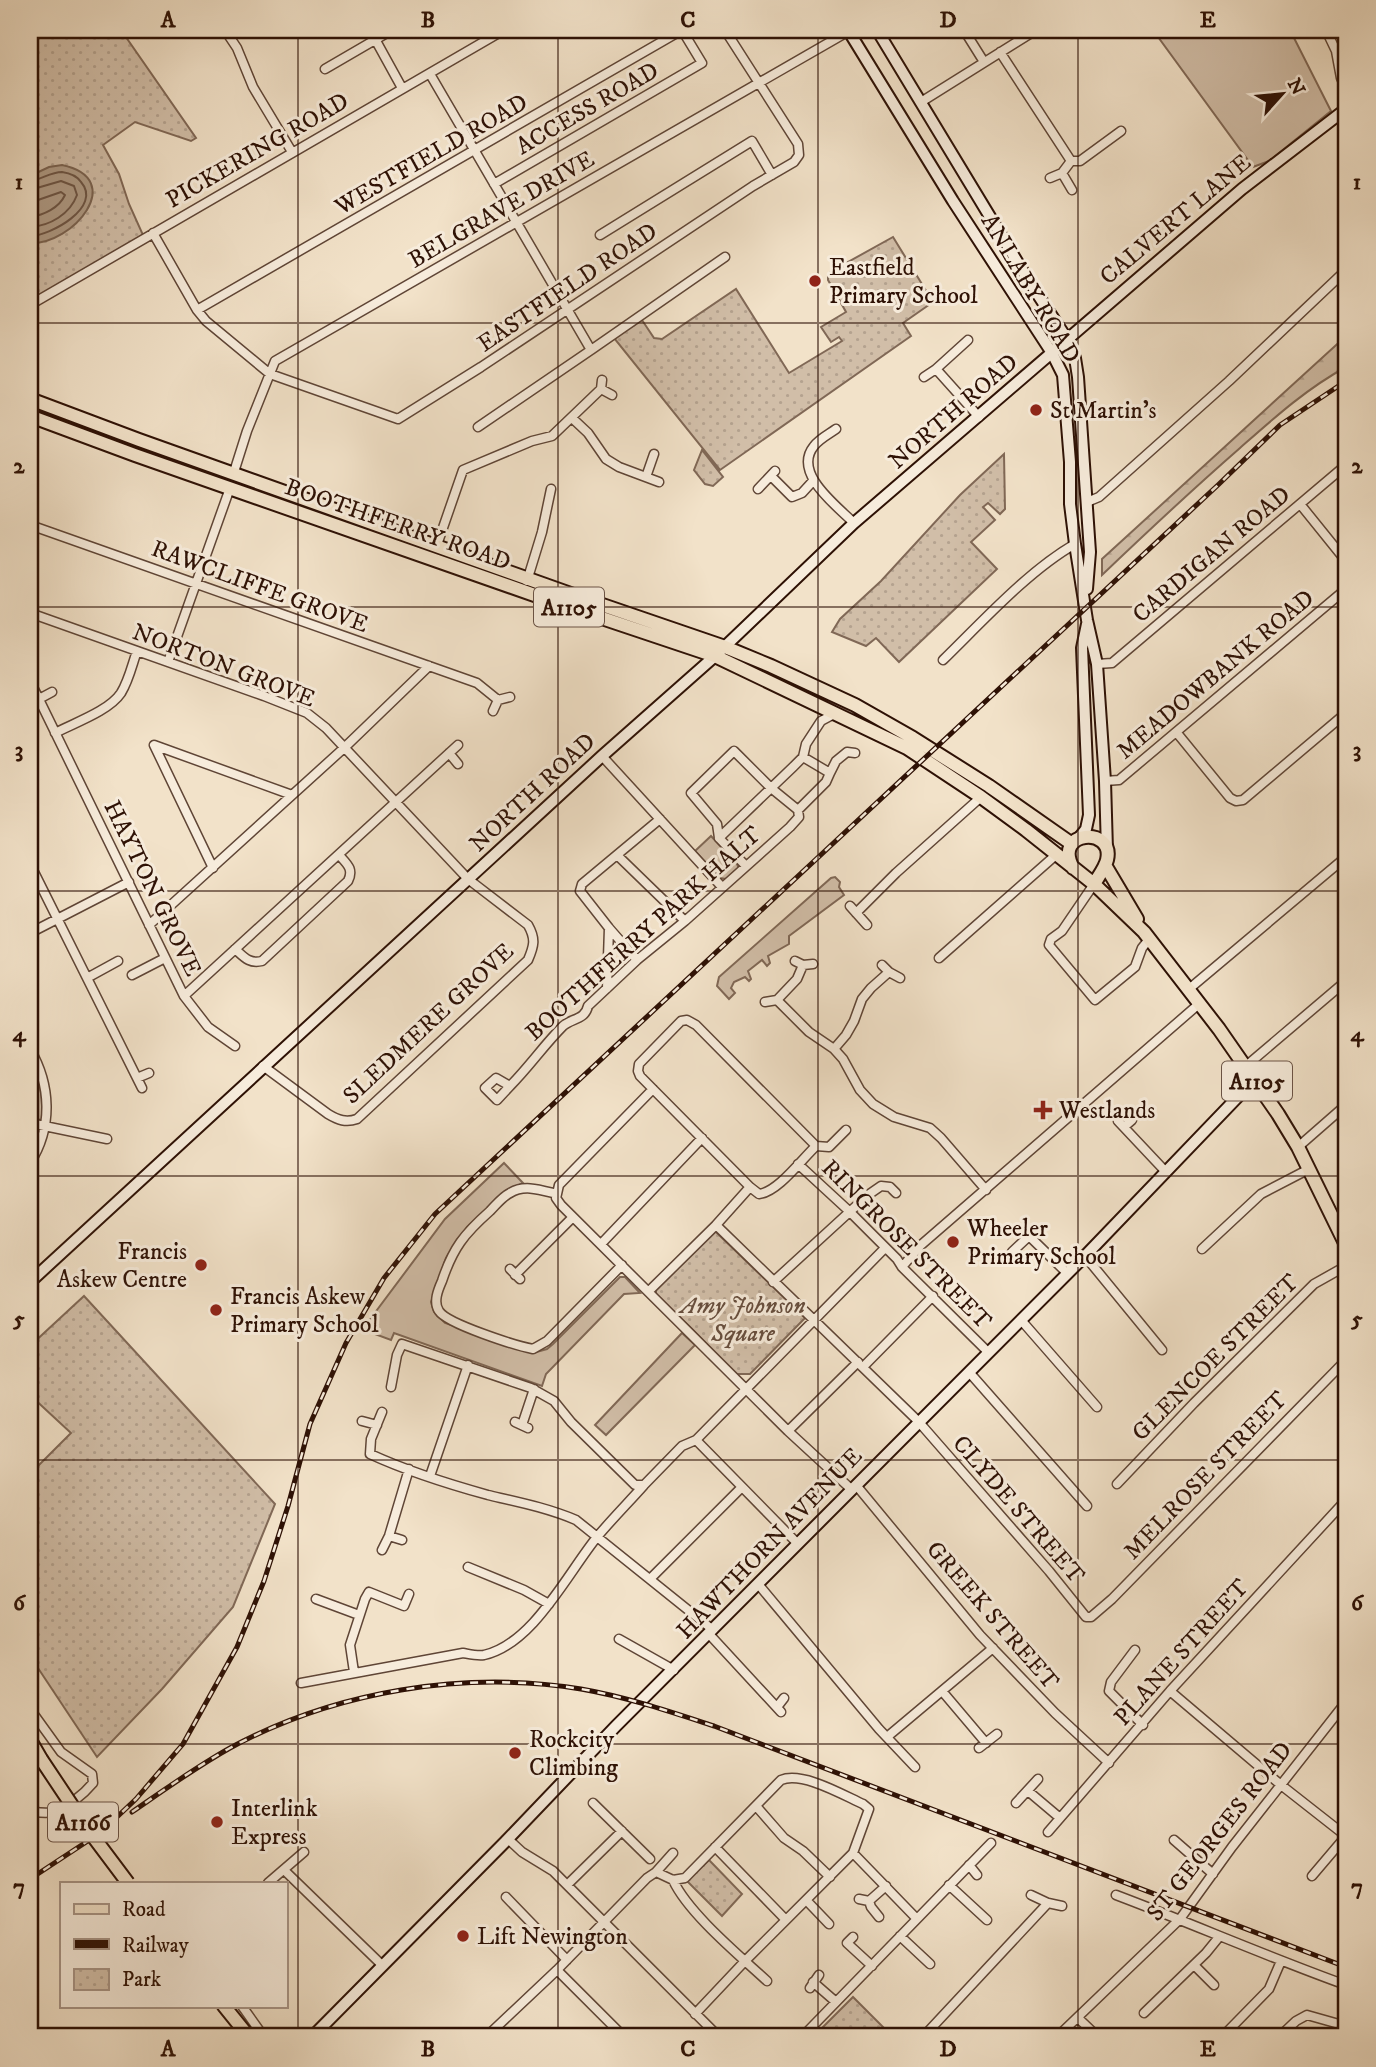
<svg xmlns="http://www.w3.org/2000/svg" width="1376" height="2067" font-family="'IM FELL DW Pica',serif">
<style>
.grass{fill:#d1bea8;stroke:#806856;stroke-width:2}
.forest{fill:url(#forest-firs);stroke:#806856;stroke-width:2}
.park{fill:url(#park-dots);stroke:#806856;stroke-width:2}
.water{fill:#af9b86;stroke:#7b6452;stroke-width:2}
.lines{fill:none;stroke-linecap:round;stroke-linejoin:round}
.shore{stroke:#6e5646;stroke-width:2}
.street-casing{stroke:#5f4536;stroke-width:11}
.secondary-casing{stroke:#2e1105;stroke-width:14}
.primary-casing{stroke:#2e1105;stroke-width:16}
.street{stroke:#f7ecdc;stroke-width:8}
.secondary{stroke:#f7ecdc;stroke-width:10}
.primary{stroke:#f2e2c9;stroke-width:12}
.rail-casing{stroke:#2e1105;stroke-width:5}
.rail{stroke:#f7ecdc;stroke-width:2.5;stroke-dasharray:8;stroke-linecap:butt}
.primary-bridge-casing{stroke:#2e1105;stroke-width:16;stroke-linecap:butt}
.primary-bridge{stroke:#f2e2c9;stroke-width:12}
.grid{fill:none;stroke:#2e1105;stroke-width:2;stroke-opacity:0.55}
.poi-dot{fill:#8f2418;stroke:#f7ecdc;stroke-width:2.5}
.labels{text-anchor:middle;stroke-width:6;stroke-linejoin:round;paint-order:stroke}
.shield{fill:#f7ecdc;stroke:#6a5346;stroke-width:2}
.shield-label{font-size:23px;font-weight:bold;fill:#2e1105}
.street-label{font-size:24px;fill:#2e1105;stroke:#f7ecdc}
.poi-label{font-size:24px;fill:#2e1105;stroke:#f7ecdc;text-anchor:start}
.park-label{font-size:24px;font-style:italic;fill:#674e3e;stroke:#f7ecdc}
.neatline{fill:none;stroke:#2e1105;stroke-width:2.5}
.grid-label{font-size:23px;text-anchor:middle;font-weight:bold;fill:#2e1105}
</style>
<defs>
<pattern id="forest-firs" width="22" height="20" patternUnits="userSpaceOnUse" patternTransform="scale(1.75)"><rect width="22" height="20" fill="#d1bea8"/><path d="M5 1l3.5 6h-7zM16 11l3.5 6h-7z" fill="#b4a28f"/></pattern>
<pattern id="park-dots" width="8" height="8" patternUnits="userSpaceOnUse" patternTransform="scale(1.75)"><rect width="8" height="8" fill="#d1bea8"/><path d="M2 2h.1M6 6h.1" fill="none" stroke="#b4a28f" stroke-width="1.8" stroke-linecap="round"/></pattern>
</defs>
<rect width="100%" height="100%" fill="#f2e2c9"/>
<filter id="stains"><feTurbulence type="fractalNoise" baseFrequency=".00286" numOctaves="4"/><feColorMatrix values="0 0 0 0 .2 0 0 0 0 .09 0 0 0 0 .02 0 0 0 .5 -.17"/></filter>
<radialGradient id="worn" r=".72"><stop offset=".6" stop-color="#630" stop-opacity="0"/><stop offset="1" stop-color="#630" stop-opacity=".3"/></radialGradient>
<path class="grass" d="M1153,30H1290L1331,111L1269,161L1253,167Z
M711,836L737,864L739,869L726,879L720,878L695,851Z
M835,877L840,882L839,887L844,895L789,936V944L768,956L770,963L767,966L762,960L748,971L751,979L749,981L745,977L734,982L731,988L735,993L729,999L717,986L719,977L831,878Z
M30,1056C40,1080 43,1095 42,1120L30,1118Z
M504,1163L523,1183L508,1190L467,1227L446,1258L431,1302L434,1312L445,1323L533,1353L547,1349L553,1344L620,1277H625L640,1293L624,1294L546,1374L542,1386L394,1333L391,1340L364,1330L371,1318L445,1219Z
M682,1333L695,1345L606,1435L595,1425Z"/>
<path class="forest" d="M1346,336V367C1306,389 1274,418 1240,448C1193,489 1147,532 1102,575V559Z"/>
<path class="park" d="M30,30H121L196,138L191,141L135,122L103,145L119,174L129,204L143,235L30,303Z
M893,237L933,302L903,323L911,336L720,470L614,338L642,320L654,338L662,339L736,289L789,373L842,341L839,337L831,342L821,327L846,312L828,280V275L830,272Z
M702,450L723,477L713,486L705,484L694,470Z
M1004,454L1005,509L1000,514L988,503L983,507L995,520L971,542L997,569L899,662L876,638L866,646L832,632L840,619L881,581L960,495Z
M714,1232H716L805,1318L750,1374H736L689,1326L656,1296V1290Z
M84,1296L275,1504L233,1607L162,1689L97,1757L30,1656V1474L71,1433L30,1395V1346Z
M709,1860L742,1894L722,1916L687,1881Z
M853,1997L893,2037H813Z"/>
<path class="water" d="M62,165C128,179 73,245 30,243V176L49,167Z"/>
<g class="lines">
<path class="shore" d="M30,181C41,180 50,172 62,172C69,173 77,176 81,182C103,207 50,236 30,236
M30,190L61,181L74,186L77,195C70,214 50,226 30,227
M30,201L38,200L61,192L65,195C59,208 44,215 30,217"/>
<g class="street-casing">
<path id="street" d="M225,30L237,48L253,87L292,152
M365,30L375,39L402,88
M964,30L984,62
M1326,30L1336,51L1341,78L1346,90
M1000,52L1071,161
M325,69L392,30
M430,74L591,350L725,257
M921,102L1036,30
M1062,173L1072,190
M1050,178L1062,173L1071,161H1080L1121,131
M494,184L702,63L682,30
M153,233L197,310L206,321L270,374L398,419L481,367L753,186L794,162L799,155L798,144L725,30
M600,235L752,141L772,175
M30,305L504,30
M197,310L682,30
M968,340L936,369L979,417
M924,377L936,369
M602,380L601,389L612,395
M572,418L588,433L606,459L619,467L659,482
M478,427L591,350
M836,429C829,434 819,439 814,446C792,473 837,506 854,523
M234,472L247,431L275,361L849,31
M771,476L792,497L802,493L813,481
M646,477L654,454
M758,489L775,471
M1087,502L1099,497L1229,381L1343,273L1346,267
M1300,504L1346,561
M30,525L477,683L498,700
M437,545L463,470L532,441L552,436L601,389
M527,581L542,532L551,489
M30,613L264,696L307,713L326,728L468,879L528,925C536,939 534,946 528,960L357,1119C346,1123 338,1120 328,1114L263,1066
M943,660C982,622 1028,571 1075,544
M168,662L230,488
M1097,664L1112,663L1346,465
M32,685L184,996L208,1027L235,1046
M39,699L52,692
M493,711L498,700L510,697
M55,733C74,723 109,711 121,693C129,680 132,665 137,651
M1177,733L1230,798L1236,801L1243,800L1346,713
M449,753L458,764
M602,756L722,887
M830,773L836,761L847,752L855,753
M1105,781L1119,780L1346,589
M719,838L717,824L691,793L734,751L771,788L798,810
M617,855L685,921
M30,864L142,1088
M746,866L719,838L793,767L803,757L806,744L821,721L836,713
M213,868L154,745L292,795
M1094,884L1062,931L1051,939L1049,945L1095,1000L1135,967L1142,948L1150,938
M850,906L867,925
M856,913L896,873L981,797
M149,925L344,748L429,666
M30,933L129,882
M235,949C244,957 249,964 262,961L348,881C354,869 347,864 339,855
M939,958L1057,854
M637,960L609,928L580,891L582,884L660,819
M795,961L803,965L813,964
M882,965L889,972L900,978
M132,975L165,958
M87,978L118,961
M607,988L609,928
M1189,989L1346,857
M184,996L458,745
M777,1000L797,979L803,965
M765,1002L777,1000L809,1032L834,1049L843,1059L860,1090L873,1104L894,1117L930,1128L941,1138L986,1190
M30,1049C51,1085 53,1127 30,1163
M834,1049L846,1035L854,1021L862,999L871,988L889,972
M1246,1066L1346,981
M137,1078L149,1073
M510,1086L497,1100L485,1088L496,1078L510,1086C529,1067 544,1045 563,1026C572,1018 585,1020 588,1006L637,960L685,921L790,827L799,817L798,810L826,782L830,773L803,757
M1118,1121L1166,1172
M30,1123L107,1139
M1124,1127L1132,1120
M1298,1147L1346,1105
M798,1164L849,1211L897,1259L902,1267L988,1352
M750,1187L640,1076L638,1071L639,1064L681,1021L687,1020L696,1025L816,1146L829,1147L846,1130
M557,1194C541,1190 524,1184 510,1193C502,1197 496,1205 490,1211C464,1234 453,1248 442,1281C438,1290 433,1302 439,1311C447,1324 517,1346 533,1349L547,1341L622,1265
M557,1194L556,1198L561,1205L788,1431L851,1489
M557,1194L559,1185L653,1089
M716,1225L750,1187L759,1194C778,1192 801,1160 816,1146
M601,1244L702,1138
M1202,1249L1261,1194L1309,1169
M1012,1252L1029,1236L1067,1273
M1085,1256L1162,1350
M902,1267L921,1245L1200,1003
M510,1269L520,1279
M515,1275L573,1217
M773,1282L868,1195L881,1186L890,1187L896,1193
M649,1291L716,1225L918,1421L1049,1571L1086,1617H1091L1112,1599L1346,1360
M1021,1320L1097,1407
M863,1367L933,1296
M969,1372L1087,1506
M391,1387L397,1355L402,1344L531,1388L554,1401L571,1422L635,1485H644L682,1446L696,1440L885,1248
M382,1412L371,1439L370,1454C407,1471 448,1484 488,1495C518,1502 548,1508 576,1520L713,1630
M362,1421L377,1425
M515,1422L528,1428
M522,1425L534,1389
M788,1431L858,1362
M696,1440L798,1544
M430,1476L468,1365
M1117,1484L1194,1403L1314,1284L1346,1266
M856,1485L980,1635L1055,1713L1109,1763
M389,1536L402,1540
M382,1550L389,1536L409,1469
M468,1567L524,1590L549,1604
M650,1579L742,1487
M758,1584L879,1729L915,1767
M316,1599L359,1615
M709,1634L781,1712
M619,1639L674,1670
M1135,1650L1111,1682L1109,1691L1143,1725
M354,1672L350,1645L365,1599L369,1592L404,1606L409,1594
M301,1683L463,1653C469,1654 477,1656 484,1655C533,1644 567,1574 597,1537C612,1519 629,1502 644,1485
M942,1691L986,1743
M1170,1691L1281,1785L1346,1836
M777,1707L784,1698
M30,1709L61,1752L92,1774L93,1783C83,1795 67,1808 52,1812C45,1814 37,1812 30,1811
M887,1737L993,1648
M979,1748L997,1734
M1028,1791L1060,1818
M593,1803L650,1859
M1016,1803L1038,1779
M756,1806L784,1838L803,1851L830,1877
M1048,1832L1170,1691L1346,1500
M508,1839L522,1852L553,1871L719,2037
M1174,1840L1213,1874
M715,1847L786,1920
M853,1853L916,1918
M969,1865L977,1875
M284,1870L383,1966
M656,1872L673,1853
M1312,1876L1346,1836
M673,1880C688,1913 740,1956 767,1981
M268,1883L304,1852
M567,1885L622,1831
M949,1885L987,1920
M1031,1895L1048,1903L1062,1906
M1116,1895C1193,1924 1268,1957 1346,1985
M506,1897L567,1960
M859,1899L869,1901L871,1907L879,1917
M807,1901L829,1924
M869,1901L886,1886
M900,1936L930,1964
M853,1937L847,1943L872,1966
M1194,1965L1214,1985
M557,1970L624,2037
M813,1982L836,2002
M810,1988L819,1975
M242,2006L264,2037
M1144,2013L1206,1953L1219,1937
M1078,2018L1098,2037
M486,2037L557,1970L647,1878L656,1872L673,1880L685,1878L781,1780C802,1771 843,1795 863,1804L869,1809L853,1853L745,1961L695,2014
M802,2037L991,1843
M923,2037L1048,1903
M1057,2037L1180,1919L1232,1847L1346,1702
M1222,2037L1269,1989L1281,1961
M1279,2037L1296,2021L1307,2015L1346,2026"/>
</g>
<g class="secondary-casing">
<path id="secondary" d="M848,30L953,201L1052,353L1063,375L1070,462V504L1075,544L1087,620L1097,664L1105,781L1107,850
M877,30L1027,278L1067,339L1075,358L1078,377L1090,552L1087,589
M1079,838L1086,829L1089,815L1082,648L1087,624
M30,1282L602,756L715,656L854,523L1242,189L1346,109
M312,2037L505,1842L616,1726L1085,1256L1255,1079"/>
</g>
<g class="primary-casing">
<path id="primary" d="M30,399L139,440L579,597L725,647L771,666L855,705L913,738L989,786L1072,844
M30,416L135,455L563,605L715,656L907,748L981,797L1026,830L1094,884L1144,932L1219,1029L1278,1114L1298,1147L1346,1245
M1105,865L1137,919
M1073,868C1052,830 1115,826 1107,860C1105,868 1098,877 1094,884
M30,1740L41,1759
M224,2006L249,2037"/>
</g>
<use href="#street" class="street"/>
<use href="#secondary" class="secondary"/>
<use href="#primary" class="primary"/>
<g class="rail-casing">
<path id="rail" d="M132,1812C164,1790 196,1767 230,1748C335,1691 464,1670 581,1689C627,1697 671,1712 714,1726L1346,1967
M99,1834L136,1799L183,1744L237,1647L264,1581L288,1506L310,1424L346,1343L384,1278L435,1214L1218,485L1280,425L1346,381
M30,1879L106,1829"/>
</g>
<use href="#rail" class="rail"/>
<g class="primary-bridge-casing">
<path id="primary-bridge" d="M41,1759L89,1831L128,1883"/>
</g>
<use href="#primary-bridge" class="primary-bridge"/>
</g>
<path class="grid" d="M298,30V2037M558,30V2037M818,30V2037M1078,30V2037M30,323H1346M30,607H1346M30,891H1346M30,1176H1346M30,1460H1346M30,1744H1346"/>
<g class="poi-dot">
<circle cx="815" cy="281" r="7"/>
<circle cx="1036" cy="410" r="7"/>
<path d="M1039.5 1099.5h7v7h7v7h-7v7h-7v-7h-7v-7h7z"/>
<circle cx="953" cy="1242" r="7"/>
<circle cx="201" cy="1265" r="7"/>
<circle cx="216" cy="1310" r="7"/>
<circle cx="515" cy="1753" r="7"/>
<circle cx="217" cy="1822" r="7"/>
<circle cx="463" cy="1936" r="7"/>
</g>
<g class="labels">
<g class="shield">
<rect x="534" y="587.5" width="70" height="39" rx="5"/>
<rect x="1222" y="1061.5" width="70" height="39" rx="5"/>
<rect x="48" y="1802.5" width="70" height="39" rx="5"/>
</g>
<g class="shield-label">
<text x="569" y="615">A1105</text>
<text x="1257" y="1089">A1105</text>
<text x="83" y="1830">A1166</text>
</g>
<g class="street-label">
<text transform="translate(587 108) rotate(-30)" y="8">ACCESS ROAD</text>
<text transform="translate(257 150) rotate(-30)" y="8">PICKERING ROAD</text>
<text transform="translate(431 154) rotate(-30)" y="8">WESTFIELD ROAD</text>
<text transform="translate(501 209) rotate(-30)" y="8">BELGRAVE DRIVE</text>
<text transform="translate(1175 219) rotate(-40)" y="8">CALVERT LANE</text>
<text transform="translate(567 287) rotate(-34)" y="8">EASTFIELD ROAD</text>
<text transform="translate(1031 288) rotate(59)" y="8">ANLABY ROAD</text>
<text transform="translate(953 411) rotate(-41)" y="8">NORTH ROAD</text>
<text transform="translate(398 524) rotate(19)" y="8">BOOTHFERRY ROAD</text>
<text transform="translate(1211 554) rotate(-40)" y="8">CARDIGAN ROAD</text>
<text transform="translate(260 586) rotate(20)" y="8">RAWCLIFFE GROVE</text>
<text transform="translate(224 665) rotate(21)" y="8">NORTON GROVE</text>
<text transform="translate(1215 674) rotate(-40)" y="8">MEADOWBANK ROAD</text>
<text transform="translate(532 792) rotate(-43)" y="8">NORTH ROAD</text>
<text transform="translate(153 888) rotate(64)" y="8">HAYTON GROVE</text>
<text transform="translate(643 933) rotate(-42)" y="8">BOOTHFERRY PARK HALT</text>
<text transform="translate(428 1023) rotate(-43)" y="8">SLEDMERE GROVE</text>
<text transform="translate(907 1244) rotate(45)" y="8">RINGROSE STREET</text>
<text transform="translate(1215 1357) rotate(-45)" y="8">GLENCOE STREET</text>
<text transform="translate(1205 1475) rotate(-46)" y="8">MELROSE STREET</text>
<text transform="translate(1019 1509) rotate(49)" y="8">CLYDE STREET</text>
<text transform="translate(769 1543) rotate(-46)" y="8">HAWTHORN AVENUE</text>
<text transform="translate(993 1615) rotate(49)" y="8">GREEK STREET</text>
<text transform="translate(1181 1652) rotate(-48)" y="8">PLANE STREET</text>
<text transform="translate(1219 1831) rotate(-52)" y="8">ST GEORGES ROAD</text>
</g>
<g class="poi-label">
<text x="829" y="275">Eastfield<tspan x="829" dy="28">Primary School</tspan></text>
<text x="1050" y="418">St Martin's</text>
<text x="1059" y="1118">Westlands</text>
<text x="967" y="1236">Wheeler<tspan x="967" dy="28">Primary School</tspan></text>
<text x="187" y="1259" text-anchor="end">Francis<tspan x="187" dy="28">Askew Centre</tspan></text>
<text x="230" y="1304">Francis Askew<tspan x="230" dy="28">Primary School</tspan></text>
<text x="529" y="1747">Rockcity<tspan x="529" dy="28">Climbing</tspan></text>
<text x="231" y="1816">Interlink<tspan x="231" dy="28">Express</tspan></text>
<text x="477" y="1944">Lift Newington</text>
</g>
<g class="park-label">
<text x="743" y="1313">Amy Johnson<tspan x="743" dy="28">Square</tspan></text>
</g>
</g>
<rect width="1376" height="2067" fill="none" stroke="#f2e2c9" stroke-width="77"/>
<rect x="60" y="1882" width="228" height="126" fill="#f7ecdc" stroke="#a79486" stroke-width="2"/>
<rect x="74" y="1904" width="35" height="10" fill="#f2e2c9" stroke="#a79486" stroke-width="2"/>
<text x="122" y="1916" font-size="21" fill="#2e1105">Road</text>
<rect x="74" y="1939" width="35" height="10" fill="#2e1105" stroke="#a79486" stroke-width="2"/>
<text x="122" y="1952" font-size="21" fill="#2e1105">Railway</text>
<rect x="74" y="1969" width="35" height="21" fill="url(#park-dots)" stroke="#a79486" stroke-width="2"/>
<text x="122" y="1986" font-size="21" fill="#2e1105">Park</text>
<g transform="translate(1282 94) rotate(63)" stroke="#f7ecdc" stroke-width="5" paint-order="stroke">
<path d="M0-5L12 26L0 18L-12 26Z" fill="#2e1105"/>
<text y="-10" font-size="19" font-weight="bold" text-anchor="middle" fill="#2e1105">N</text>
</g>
<rect x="38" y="38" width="1300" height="1990" class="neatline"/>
<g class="grid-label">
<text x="168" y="27">A</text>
<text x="428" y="27">B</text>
<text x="688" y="27">C</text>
<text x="948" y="27">D</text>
<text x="1208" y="27">E</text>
<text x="19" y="189">1</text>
<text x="1357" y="189">1</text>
<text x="19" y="473">2</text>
<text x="1357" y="473">2</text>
<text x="19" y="757">3</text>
<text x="1357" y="757">3</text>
<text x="19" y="1041">4</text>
<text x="1357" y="1041">4</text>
<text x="19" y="1326">5</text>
<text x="1357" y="1326">5</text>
<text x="19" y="1610">6</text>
<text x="1357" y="1610">6</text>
<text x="19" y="1894">7</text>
<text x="1357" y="1894">7</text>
<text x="168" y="2056">A</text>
<text x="428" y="2056">B</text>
<text x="688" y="2056">C</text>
<text x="948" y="2056">D</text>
<text x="1208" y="2056">E</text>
</g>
<rect width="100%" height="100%" filter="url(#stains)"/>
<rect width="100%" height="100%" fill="url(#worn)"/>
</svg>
